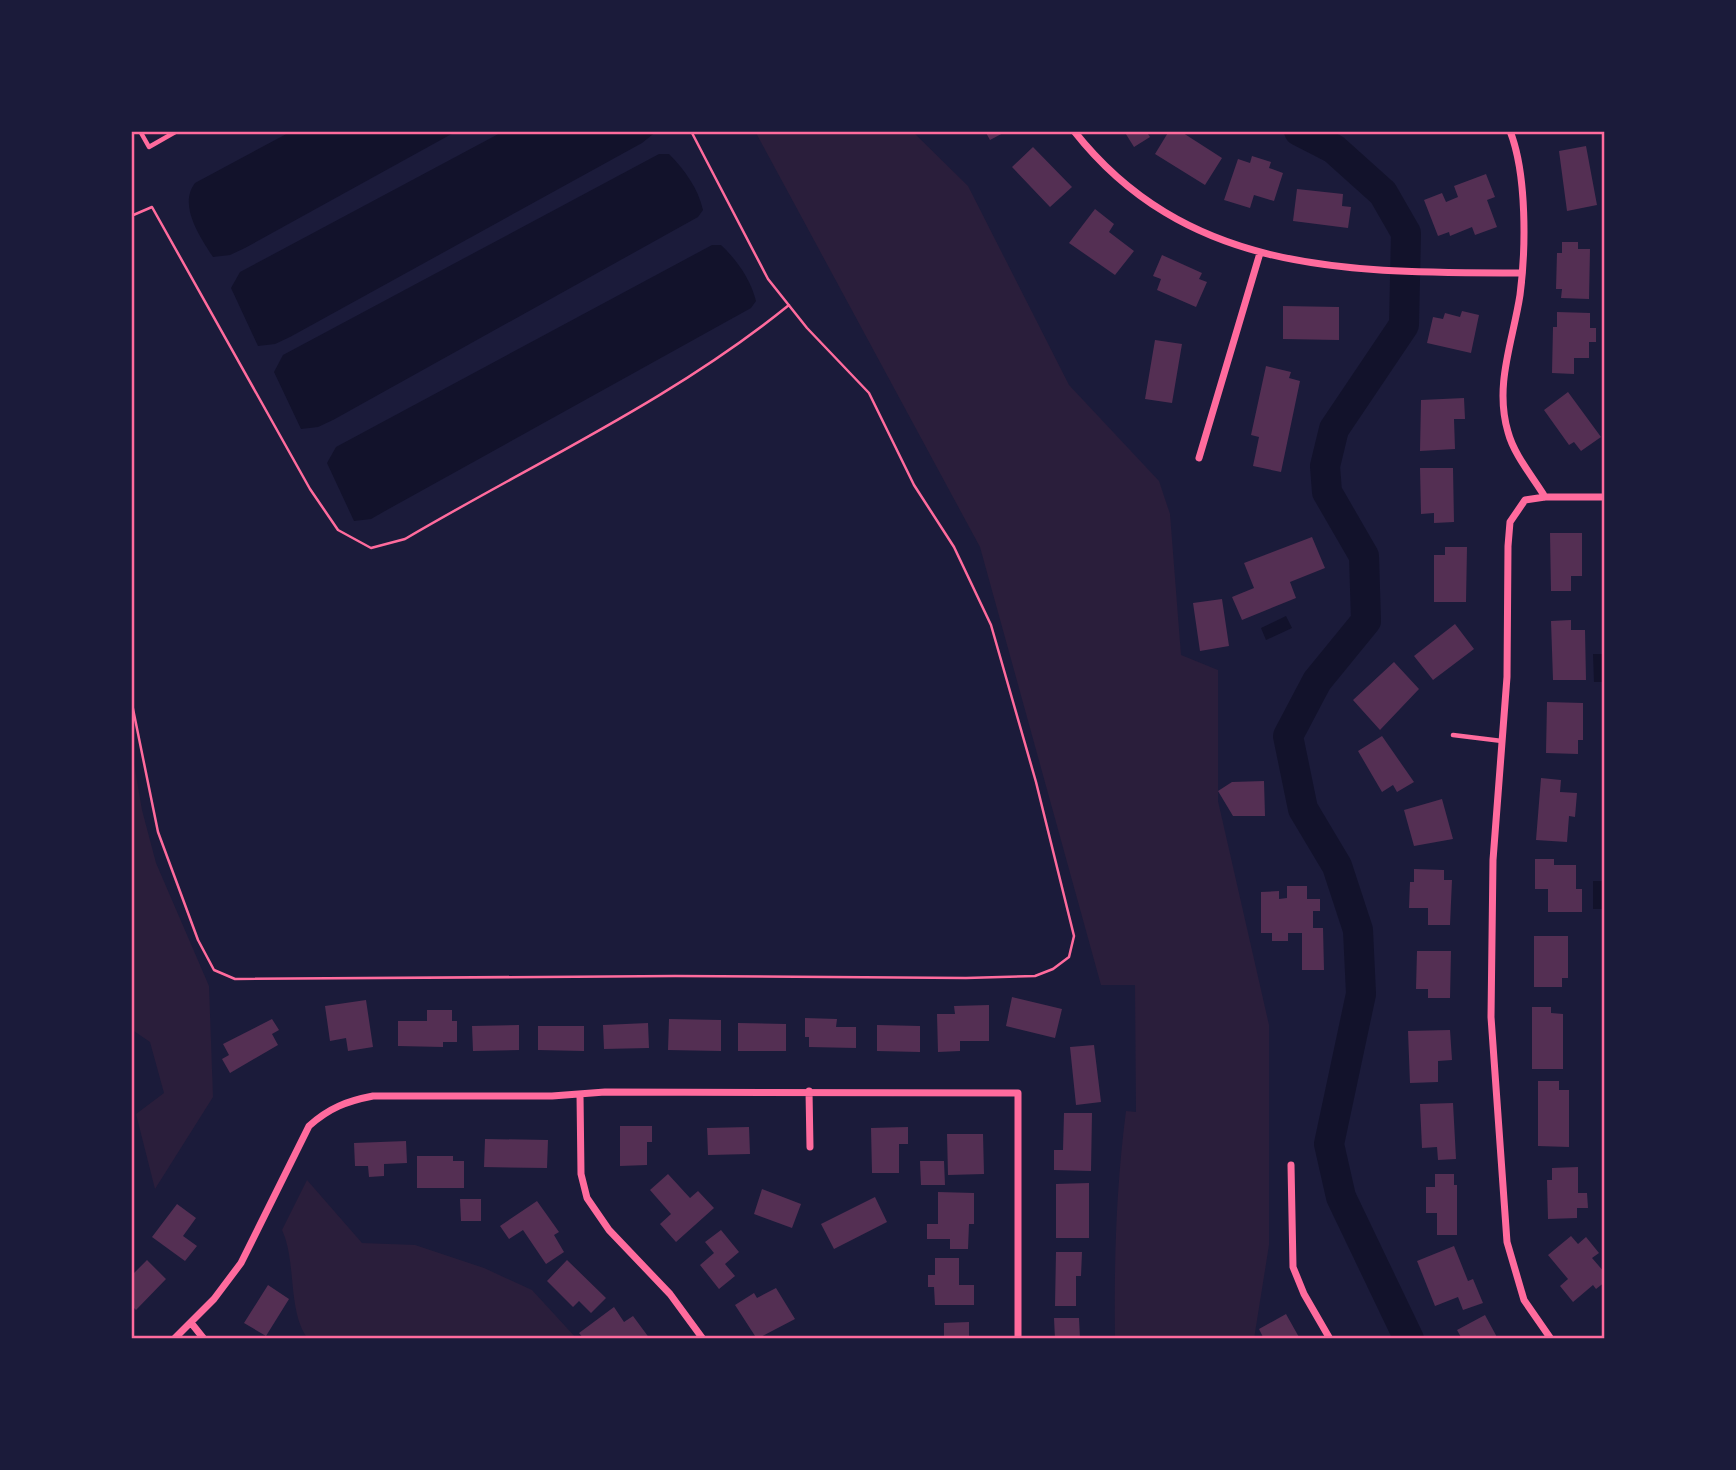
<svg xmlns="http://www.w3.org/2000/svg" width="1736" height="1470" font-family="Manrope,sans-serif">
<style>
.green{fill:#2a1e3b}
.water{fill:#12122b}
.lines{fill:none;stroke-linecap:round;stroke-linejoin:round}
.river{stroke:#12122b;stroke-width:30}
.building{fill:#542f53}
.path{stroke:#ff6b9d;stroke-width:2.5}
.service{stroke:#ff6b9d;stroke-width:4.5}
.minor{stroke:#ff6b9d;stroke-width:7}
.neatline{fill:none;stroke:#ff6b9d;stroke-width:2.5}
</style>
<rect width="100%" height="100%" fill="#1b1b3a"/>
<path class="green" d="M755,131H912L968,186L1069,385L1159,481L1170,514L1181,655L1218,670V801L1269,1025V1245L1254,1339H1115C1114,1262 1116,1188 1126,1111L1136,1112L1135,985H1101L980,547Z
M131,746L142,810L156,863L209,986L213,1097L155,1189L136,1114L164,1093L150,1042L131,1029Z
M307,1180L362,1243L415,1245L484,1268L532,1290L577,1339H308C287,1311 297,1262 282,1230Z"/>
<path class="water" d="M292,131H457L245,248L230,255L213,257C200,237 178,205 195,183Z
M504,131H657L642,143L290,337L275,344L258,346L231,288L240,272Z
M659,154H669C684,169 698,188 703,210L698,217L333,420L318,427L301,429L274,372L283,355Z
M712,245H721C737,260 751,280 756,301L751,308L385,511L371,519L354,521L327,463L336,447Z
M1286,616L1292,628L1266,640L1261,628Z
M1593,654H1605V682H1594Z
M1593,881H1605V909H1593Z"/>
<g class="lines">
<path class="river" d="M1299,131L1334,149L1383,193L1406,233L1404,325L1334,429L1325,466L1327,492L1364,556L1366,621L1317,681L1288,736L1303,809L1337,866L1358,930L1361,994L1329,1144L1341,1197L1409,1339"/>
</g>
<path class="building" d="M985,131H1007L990,140Z
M1124,131H1146L1150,137L1134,147Z
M1169,131H1180L1222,158L1205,185L1155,154Z
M1586,146L1597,205L1567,211L1559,151Z
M1033,147L1072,187L1050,207L1012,167Z
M1252,156L1271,162L1269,168L1283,173L1274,201L1254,195L1250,208L1224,200L1238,159L1250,163Z
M1486,174L1495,197L1487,200L1497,227L1475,235L1472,227L1450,236L1449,232L1438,236L1424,200L1442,193L1446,202L1458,197L1454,186Z
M1297,189L1343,194L1342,206L1351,207L1348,228L1293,221Z
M1095,209L1114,224L1109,232L1134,251L1115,275L1069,243Z
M1562,242H1578V249H1590L1589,299L1561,298L1562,289H1556L1557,253H1562Z
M1162,255L1202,273L1199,279L1207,282L1196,307L1157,290L1161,279L1153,276Z
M1283,306L1339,307V340L1283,339Z
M1462,311L1479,315L1471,353L1427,343L1433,317L1443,319L1445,313L1460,317Z
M1557,312L1590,313V328H1596V342H1589V358H1574V374L1552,373L1553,327H1557Z
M1155,340L1182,344L1172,403L1145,399Z
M1266,366L1291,372L1289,378L1300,381L1281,472L1253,466L1259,437L1251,435Z
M1568,392L1601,437L1581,451L1574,442L1569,445L1544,410Z
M1464,398L1465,419H1454L1455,449L1420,451L1421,400Z
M1420,468H1453L1454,522L1434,523V513L1421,514Z
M1550,533H1582V576H1571V591H1551Z
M1312,537L1325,568L1290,582L1296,598L1242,620L1232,597L1254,588L1244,563Z
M1445,547H1467L1466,602H1434V555H1445Z
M1222,599L1229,646L1200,651L1193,603Z
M1571,620V630H1585L1586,680H1553L1551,621Z
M1455,624L1474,649L1433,680L1414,656Z
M1394,662L1419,689L1380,730L1353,700Z
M1547,702L1583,703V740H1578V754L1546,753Z
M1382,736L1414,782L1397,792L1393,785L1382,792L1358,751Z
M1541,778L1561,780L1560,792L1577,793L1575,817L1569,816L1567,842L1536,840Z
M1264,781L1265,816H1233L1218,791L1232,782Z
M1442,799L1453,839L1414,846L1404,810Z
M1535,859H1554V865H1576V889H1582V912H1548V889H1535Z
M1414,869L1444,870V880H1452L1450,925H1428V908H1409L1410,882H1414Z
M1287,886H1307V899H1320V911H1313V928H1323L1324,970H1302V933H1288V941H1272V933H1261V892L1279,891V899L1287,898Z
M1534,936H1568V978H1562V987H1534Z
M1417,951H1451L1450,998H1428V989H1416Z
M1012,997L1062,1009L1055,1038L1006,1026Z
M366,1000L373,1047L348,1051L346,1038L330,1041L325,1006Z
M989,1005V1041H960V1051L938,1052L937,1014H955L954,1006Z
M1532,1007H1551V1013L1563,1014V1069H1532Z
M427,1010H452V1021H457V1042H443V1047L398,1046V1021H427Z
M805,1018L837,1019L836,1027H856V1048L809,1047V1037H805Z
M272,1019L279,1030L272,1034L278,1045L230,1073L222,1059L229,1055L223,1044Z
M669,1019L721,1020V1051L668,1050Z
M648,1023L649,1048L604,1049L603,1025Z
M738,1023L786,1024V1051H738Z
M519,1025V1050L473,1051L472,1026Z
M877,1025L920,1026V1052L877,1051Z
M538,1026H584V1051L538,1050Z
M1450,1030L1452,1060L1438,1061V1082L1410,1083L1408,1031Z
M1094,1045L1101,1102L1076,1105L1070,1047Z
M1538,1081H1559V1090H1569V1147L1538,1146Z
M1453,1103L1456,1159L1438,1160L1437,1147L1422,1148L1420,1104Z
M1064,1113H1092L1091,1171L1054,1170V1150H1063Z
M620,1126H652V1142H647V1165L620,1166Z
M749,1127L750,1154L708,1155L707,1128Z
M908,1127V1144H899V1173H872L871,1128Z
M947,1134H983L984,1174L948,1175Z
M485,1139L548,1140L547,1168L484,1167Z
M406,1141L407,1163L384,1164V1176L369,1177L368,1166H355L354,1143Z
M417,1156H453V1161H464V1188H417Z
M920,1161H944L945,1185H921Z
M1578,1167V1193H1587L1588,1208H1577V1218L1548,1219L1547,1180H1552V1168Z
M668,1174L690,1198L698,1191L714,1208L676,1242L660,1224L671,1214L650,1190Z
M1435,1174H1454V1185H1457V1235H1437V1213H1426V1187H1435Z
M1089,1183V1238H1056V1184Z
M762,1189L801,1204L792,1228L754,1214Z
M938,1192L974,1193V1224H969L968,1249H950V1239H927V1224H938Z
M875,1197L887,1222L834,1249L821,1224Z
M460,1199H481V1221H461Z
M537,1201L559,1232L554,1235L564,1252L546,1264L523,1230L509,1239L500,1226Z
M177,1204L196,1218L183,1236L197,1246L185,1261L152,1237Z
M721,1230L739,1252L725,1264L735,1276L719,1289L700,1265L714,1253L705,1242Z
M1571,1236L1578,1244L1586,1237L1599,1253L1592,1258L1605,1273V1282L1596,1289L1593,1285L1573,1302L1560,1286L1568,1279L1548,1255Z
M1454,1246L1468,1281L1473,1279L1483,1303L1463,1310L1458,1297L1435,1306L1417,1261Z
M1056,1252H1082L1081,1276H1076V1306H1055Z
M935,1258H959V1285H974V1305H935L934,1287H928V1275H935Z
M147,1260L166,1279L136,1310L131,1305V1276Z
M567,1260L606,1298L591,1313L579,1301L573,1307L547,1281Z
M268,1285L289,1299L266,1336L244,1323Z
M776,1288L795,1319L757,1339L735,1305L754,1293L757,1298Z
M614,1307L624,1322L633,1316L650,1339H584L579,1333Z
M1286,1314L1300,1339H1264L1259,1329Z
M1485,1315L1498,1339H1462L1457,1330Z
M1054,1318H1079L1080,1339H1055Z
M969,1322V1339H944V1323Z"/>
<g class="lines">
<path class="path" d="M131,216L152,207L310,489L338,530L371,548L405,539C534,463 672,400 789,305
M131,699L158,832L198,940L214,970L235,979L675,976L966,978L1035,976L1053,969L1069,957L1074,936L1036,782L991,625L954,547L914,485L869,393L807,328L768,279L691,131"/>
<path class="service" d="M140,131L149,147L177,131
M1453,735L1502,741"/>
<path class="minor" d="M1074,131C1189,277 1354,272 1522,273
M1510,131C1527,174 1526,249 1520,295C1513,341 1494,385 1508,432C1514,455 1533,477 1545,497
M1199,458L1260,253
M809,1091L810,1147
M580,1094L581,1174L587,1198L609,1230L670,1294L703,1339
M1291,1165L1293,1267L1304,1294L1330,1339
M192,1324L204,1339
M174,1339L214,1299L241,1263L309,1126C329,1108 347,1101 373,1096H552L605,1092L1018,1093V1339
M1551,1339L1524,1300L1507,1242L1491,1017L1493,860L1507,677L1508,546L1510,522L1525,500L1545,497H1605"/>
</g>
<rect width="1736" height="1470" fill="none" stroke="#1b1b3a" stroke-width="266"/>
<rect x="133" y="133" width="1470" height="1204" class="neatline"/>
</svg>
